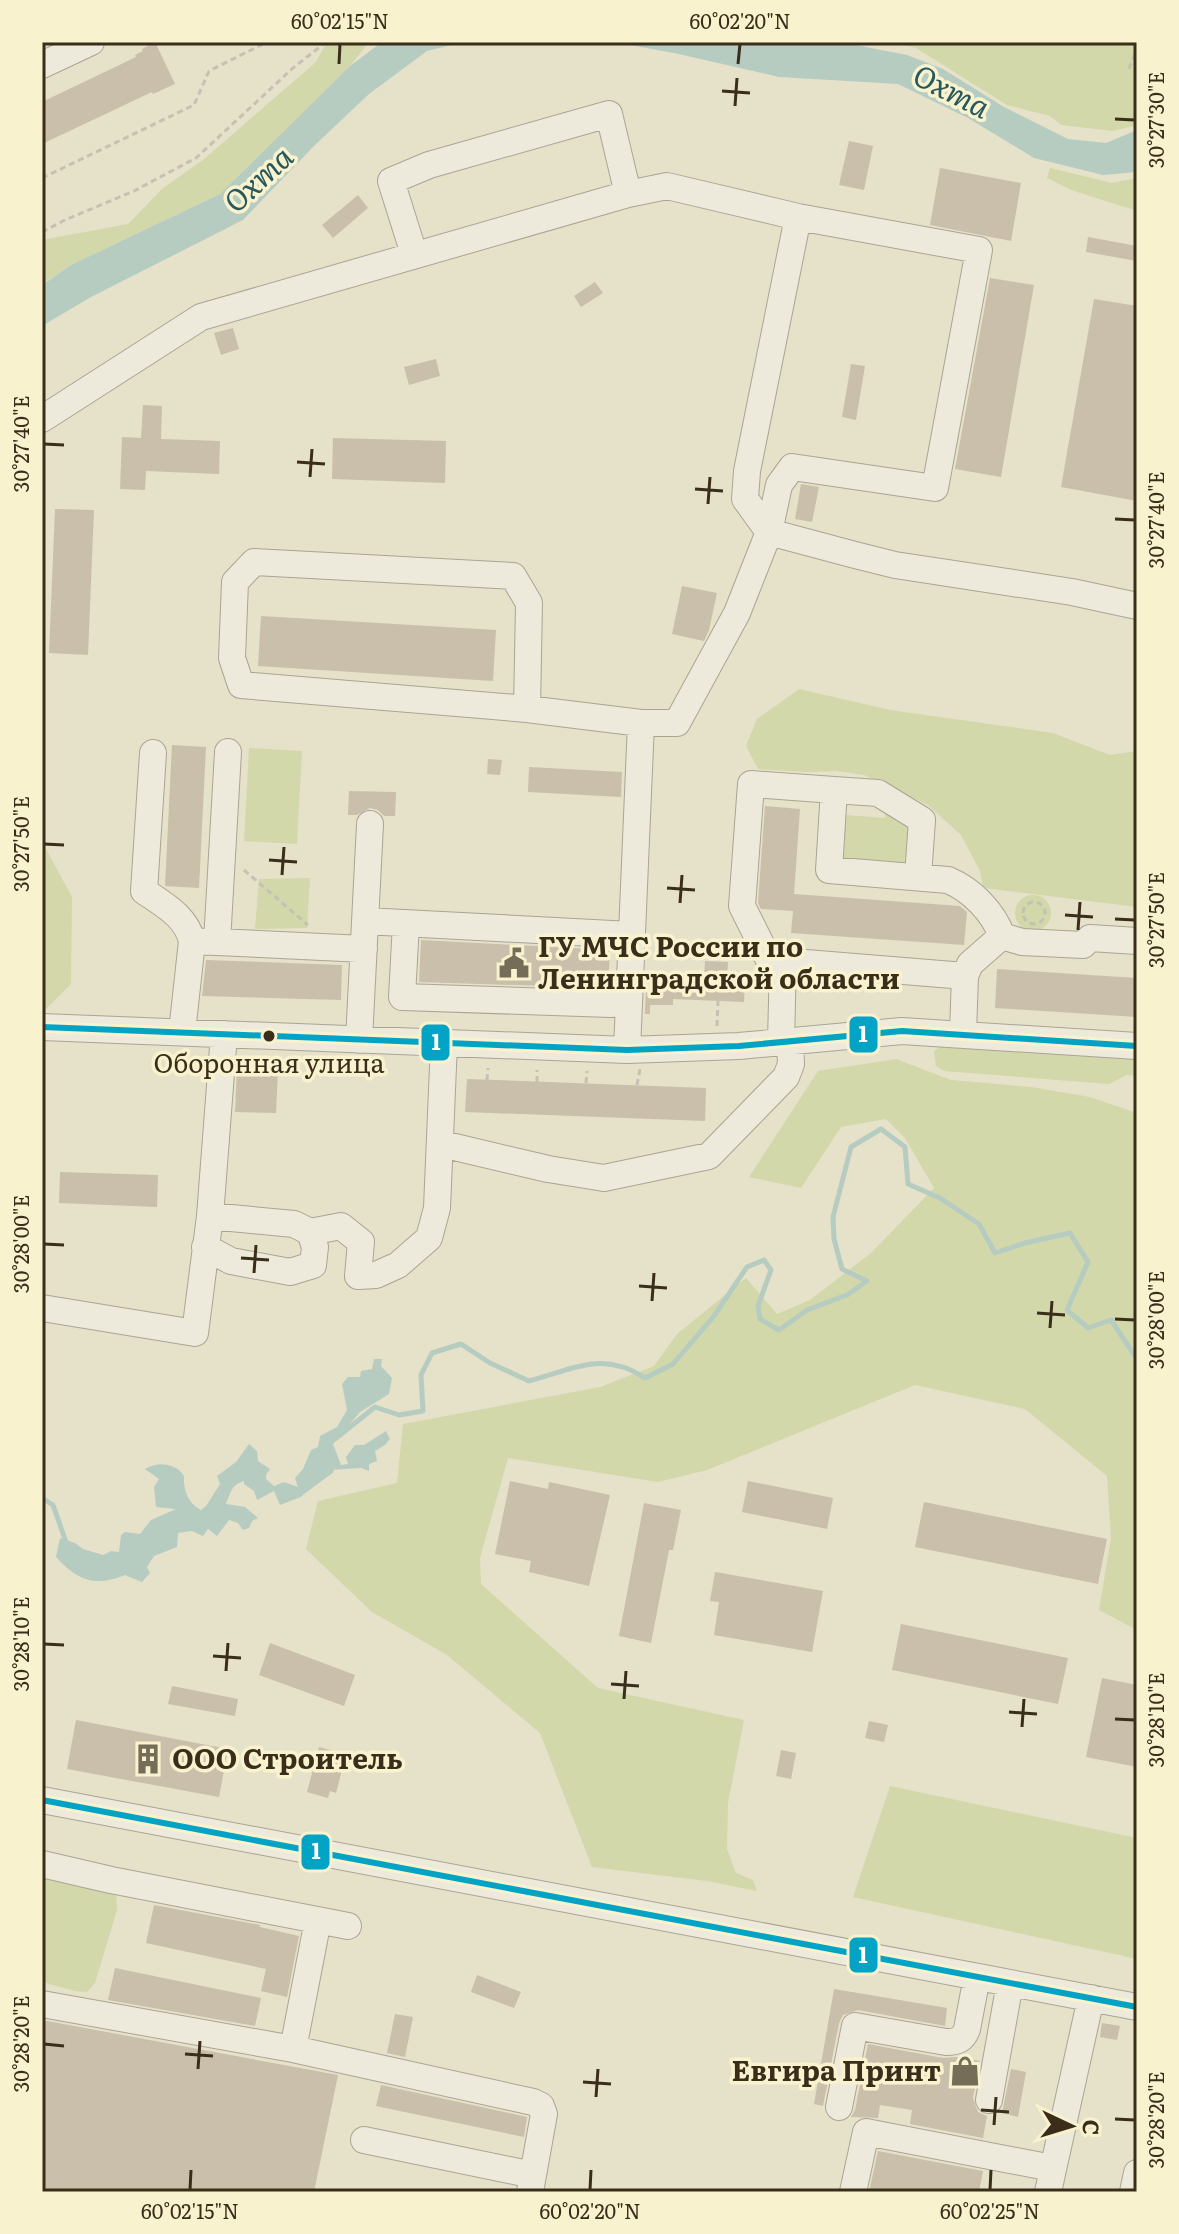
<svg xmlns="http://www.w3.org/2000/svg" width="1179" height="2234" font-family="Literata,serif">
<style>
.green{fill:#d2d8aa}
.water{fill:#b6ccc1}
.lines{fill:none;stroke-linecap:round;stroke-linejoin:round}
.stream{stroke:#b6ccc1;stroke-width:5}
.building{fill:#cabfaa}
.minor-casing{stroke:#aba493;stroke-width:28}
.path{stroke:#c5c1b3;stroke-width:3;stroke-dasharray:6 4;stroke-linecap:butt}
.minor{stroke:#edeadc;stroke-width:26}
.bus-1-casing{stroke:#f9f2ce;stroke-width:12}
.bus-1{stroke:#03a3c5;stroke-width:6}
.ticks{fill:none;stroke:#3a2e1b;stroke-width:3}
.bus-dot{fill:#3a2e1b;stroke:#f9f2ce;stroke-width:3}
.labels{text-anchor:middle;stroke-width:7;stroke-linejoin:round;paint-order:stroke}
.bus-label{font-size:26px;fill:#3a2e1b;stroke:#f9f2ce}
.poi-label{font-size:28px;font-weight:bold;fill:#3a2e1b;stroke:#f9f2ce;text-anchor:start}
.water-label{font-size:30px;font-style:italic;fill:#28585b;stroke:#f9f2ce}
.line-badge{stroke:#f9f2ce;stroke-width:3}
.badge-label{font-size:22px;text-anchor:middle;font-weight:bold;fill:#fff}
.neatline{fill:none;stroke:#3a2e1b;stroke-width:3}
.ticks-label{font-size:20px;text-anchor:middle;fill:#3a2e1b}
</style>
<rect width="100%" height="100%" fill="#e6e1c9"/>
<path class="green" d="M327,42H369L350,66L220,194L71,265L42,284V240L128,224L163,188L203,160L316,62Z
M892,42H1137V125L1113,131L1061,125L1050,116L1007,105L916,48Z
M1050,168L1112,183L1137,178V211L1071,190L1047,178Z
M799,689L890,710L1053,733L1110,755L1137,751V907L983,888L980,871L961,835L928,805L864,775L837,771L806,772L758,769L746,746L757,719Z
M249,748L302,751L297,844L244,841Z
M886,801L914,821L909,868L842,860L845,815L885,818Z
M42,846L45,847L72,897L71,984L43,1012Z
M310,878L307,928L255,929L259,879Z
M1015 913a18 18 0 1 1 36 0a18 18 0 1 1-36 0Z
M941,1046L1137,1057V1076L1127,1075L1109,1084L944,1071L936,1066L934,1051Z
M896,1059L951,1080L1031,1087L1090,1097L1137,1113V1630L1099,1610L1111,1538L1107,1476L1025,1409L915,1385L707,1470L658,1482L508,1458L480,1558L481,1584L598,1688L744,1720L728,1803L727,1849L736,1873L753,1880L757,1891L707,1881L592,1867L540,1733L447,1655L372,1612L306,1549L318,1501L397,1483L403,1424L600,1387L654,1366L677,1334L746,1278L777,1314L810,1300L871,1253L934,1188L905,1138L886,1119L841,1127L801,1188L749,1177L818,1071Z
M890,1786L1137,1838V1959L853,1897Z
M42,1875L116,1893L117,1910L95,1983L87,1992L75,1991L42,1982Z"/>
<path class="water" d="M382,42H464L427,51L369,94L314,146L243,220L91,297L42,326V285L71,265L220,194L350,66Z
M613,42H840L907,55L943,69L1004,107L1068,139L1106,143L1137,130V172L1103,175L1034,158L968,118L898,84L779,77L674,53Z
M374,1359H382L381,1366L392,1378L389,1394L360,1412L333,1444L341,1465L348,1464L346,1457L355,1445H364L386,1431L390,1439L385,1445L375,1451L377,1461L369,1464V1471L361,1468L328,1470L301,1497L280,1505L274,1491L257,1500L254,1491L244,1484V1481C231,1485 231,1492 226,1504L245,1507L258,1518L252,1521L249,1528L243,1530L238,1523L229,1520L217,1536L208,1529L203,1536L192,1531L178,1533L177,1547L154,1556L147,1567L150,1573L142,1582L125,1575C95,1587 78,1581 56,1557L60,1538L75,1543L83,1549L103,1555L111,1551L119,1552L121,1535L125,1532L140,1534L151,1520L176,1509L156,1507L154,1487L159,1479L145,1469C158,1461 176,1463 184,1476C183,1489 188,1504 201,1510L206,1506L220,1484L217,1476L236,1462L249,1444L257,1451L258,1461L270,1469L266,1475V1479L274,1486L284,1482L298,1487L295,1478L303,1469L311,1450L318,1447L320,1436L337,1427L347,1410L342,1384L348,1377H360L361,1371L372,1369Z"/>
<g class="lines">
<path class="stream" d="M335,1439L375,1407L399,1415L423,1411L421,1375L432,1353L461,1344L490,1363L529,1381C575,1369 603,1350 645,1378L673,1364L714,1316L747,1267L764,1260L771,1270L758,1306L760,1319L779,1330L807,1310L847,1295L867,1281L842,1269L834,1239L833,1217L851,1147L881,1129L905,1147L908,1184L940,1198L979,1224L995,1253L1025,1243L1070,1233L1088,1262L1067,1310L1088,1328L1111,1320L1137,1359
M304,1491L331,1471L332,1467
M42,1498L53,1505L67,1545"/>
</g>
<path class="building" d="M155,42L175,84L153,94L152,92L42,144V102L136,57L135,55L143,51L142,49Z
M849,141L873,146L864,190L839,185Z
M940,168L1021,183L1011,241L930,225Z
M358,195L368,208L333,238L322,225Z
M1088,237L1137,246V261L1086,252Z
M990,278L1034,285L1001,477L955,469Z
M595,282L603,293L581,307L574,296Z
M1094,299L1137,306V501L1061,487Z
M233,328L239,349L221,355L214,333Z
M436,359L440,376L409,385L404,367Z
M851,364L865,366L856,420L842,417Z
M143,405L162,406L161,439L220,441L219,474L146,471L145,490L120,489L122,437L141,438Z
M333,438L446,441L445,483L332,479Z
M801,484L819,487L812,522L795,519Z
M55,509L94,510L88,655L49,653Z
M682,586L717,593L709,630L704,641L672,634Z
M261,616L496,630L493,681L258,666Z
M172,745L206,747L199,888L165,886Z
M488,759L502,760L500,775L487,774Z
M529,767L622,772L621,797L528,792Z
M349,791L396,792L395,816H384L378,810L370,808L357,815H348Z
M765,806L800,809L794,894L960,906L967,912L964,945L791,933L793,911L761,909L758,903Z
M421,940L610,950L608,988L419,982Z
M206,960L342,965L341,1000L202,996Z
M705,961L728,962L727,982H745L744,1002L673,999V1005H650V1014H645L646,986H692L693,980L704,981Z
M997,969L1137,978V1017L995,1008Z
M237,1069L278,1070L276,1113L235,1112Z
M467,1079L706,1088L705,1121L465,1112Z
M60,1172L158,1175L157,1207L59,1203Z
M510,1481L548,1489L549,1482L610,1495L589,1586L529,1572L531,1561L495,1554Z
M748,1481L833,1498L827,1529L742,1512Z
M924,1502L1107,1539L1098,1584L915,1547Z
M644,1503L681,1510L673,1550H669L651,1643L619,1636Z
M715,1572L823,1591L812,1652L714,1635L719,1602L710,1601Z
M901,1624L1068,1658L1058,1704L892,1670Z
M270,1643L355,1675L344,1706L259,1675Z
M1102,1678L1137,1685V1767L1086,1757Z
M172,1686L238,1699L235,1716L168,1704Z
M76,1720L228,1749L219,1797L67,1769Z
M869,1721L888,1725L884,1742L865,1738Z
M319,1747L341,1753L339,1757L345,1758L336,1793L330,1791L328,1798L307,1792Z
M781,1750L796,1753L791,1779L776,1776Z
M154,1905L260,1925V1927L299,1936L287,1997L261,1991L266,1969L146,1943Z
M115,1968L261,1998L255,2026L108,2000Z
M477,1975L521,1992L514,2008L471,1992Z
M834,1989L947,2008L945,2026L858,2010L843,2015L839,2023L823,2106L814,2104Z
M395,2014L413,2017L405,2057L387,2053Z
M42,2020L338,2075L314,2192H42Z
M1102,2023L1120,2026L1117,2040L1100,2037Z
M868,2044L943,2058L957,2057L980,2061L973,2098L978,2112L987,2116L983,2138L910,2124L912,2110L880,2105L878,2118L851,2117L855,2110Z
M1011,2069L1026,2072L1018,2117L1002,2113Z
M381,2085L527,2117L524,2137L376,2106Z
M878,2151L983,2171L979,2192H869Z"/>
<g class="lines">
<g class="minor-casing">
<path id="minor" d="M42,65L91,42
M414,254L391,181L429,165L609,114L628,194
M42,419L201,317L628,194L667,186L798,217L747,471L745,499L769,532L855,555L895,565L1072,592L1137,606
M527,709L529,603L513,576L254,562L235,582L232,658L241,685L527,709L641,723
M153,753L144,891C164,905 186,916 192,941
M834,790L878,793L922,820L918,877
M365,921L631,935
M406,923L402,997L611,1004
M1002,936L1022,942L1083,945L1090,938L1137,941
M217,942L364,949
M965,976L769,960L742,906L751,784L834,790L829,870L948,880C972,890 993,912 1002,936
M42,1027L627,1050L739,1046L902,1031L1137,1046
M182,1032L192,941L217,942L228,752
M963,1033L965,976L970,964L1002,936
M359,1040L370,824
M781,1042L783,961
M627,1050L641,723H677L737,613L769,532L779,485L792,467L935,488L979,250L798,217
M442,1144L548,1169L604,1178L709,1156L786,1077L791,1064L790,1042
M310,1232L341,1226L361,1242L358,1276L376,1275L398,1265L429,1238L437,1208L444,1043
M205,1247L231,1261L290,1272L313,1265L315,1247L310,1232L294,1224L210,1216
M42,1308L195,1333L210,1216L224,1034
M42,1800L1137,2007
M42,1864L111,1880L348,1926
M42,2004L293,2049L533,2102L541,2106L544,2114L533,2175
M293,2049L318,1920
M989,2100L1010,1983
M839,2107L855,2026L946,2042C957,2042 963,2040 967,2029L977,1977
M364,2140L533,2175L530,2192
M853,2192L866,2132L1052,2168
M1048,2192L1091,1998
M1133,2192L1137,2173"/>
</g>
<path class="path" d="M1129,69L1137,48
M42,178L194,105L209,71L267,42
M42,232L65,220L134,191L196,158L293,68L326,42
M244,870L308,925
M1023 913a11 11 0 1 1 22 0a11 11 0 1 1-22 0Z
M717,1026L718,1001
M487,1080L488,1068
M537,1082V1070
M586,1083L587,1071
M637,1085L640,1069"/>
<use href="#minor" class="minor"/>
<g class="bus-1-casing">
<path id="bus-1" d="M42,1027L627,1050L739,1046L902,1031L1137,1046
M42,1800L1137,2007"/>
</g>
<use href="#bus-1" class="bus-1"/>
</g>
<path class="ticks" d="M339,64L340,44M738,64L740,44M722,91L750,93M735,106L737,78M1115,119L1135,120M44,444L64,445M297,462L325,464M310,477L312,449M695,489L723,491M708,504L710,477M1115,519L1135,520M44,844L64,845M269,860L297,862M282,875L284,847M667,888L695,890M680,903L682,875M1065,915L1093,917M1115,919L1135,920M1078,930L1080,902M44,1244L64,1245M241,1258L269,1260M254,1273L256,1245M639,1286L667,1288M652,1301L654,1273M1037,1313L1065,1315M1115,1319L1135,1320M1050,1328L1052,1301M44,1644L64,1645M213,1656L241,1658M226,1671L228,1643M611,1684L639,1686M624,1699L626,1671M1009,1712L1037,1714M1115,1719L1135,1720M1022,1727L1024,1699M44,2044L64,2046M185,2054L213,2056M198,2069L200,2041M583,2082L611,2084M596,2097L598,2069M981,2110L1009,2112M1115,2119L1135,2120M994,2125L996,2097M190,2190L191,2170M590,2190L591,2170M990,2190L991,2170"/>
<defs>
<g id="civic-bare" transform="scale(2.4)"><path d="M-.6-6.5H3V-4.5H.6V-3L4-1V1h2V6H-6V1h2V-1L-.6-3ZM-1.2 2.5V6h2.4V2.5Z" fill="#766d58" stroke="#f9f2ce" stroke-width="2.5" paint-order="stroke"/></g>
<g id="building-bare" transform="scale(2.4)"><path d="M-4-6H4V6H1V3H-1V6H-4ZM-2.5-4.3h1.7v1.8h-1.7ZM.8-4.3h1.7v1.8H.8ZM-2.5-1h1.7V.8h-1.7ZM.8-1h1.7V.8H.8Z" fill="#766d58" stroke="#f9f2ce" stroke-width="2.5" paint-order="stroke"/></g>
<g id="shop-bare" transform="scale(2.4)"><path d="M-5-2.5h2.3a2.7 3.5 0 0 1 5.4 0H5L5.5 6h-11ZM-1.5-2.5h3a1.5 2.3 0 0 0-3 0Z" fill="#766d58" stroke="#f9f2ce" stroke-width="2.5" paint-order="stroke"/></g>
</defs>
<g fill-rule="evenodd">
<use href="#civic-bare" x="514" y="963"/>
<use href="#building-bare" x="148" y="1759"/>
<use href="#shop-bare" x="965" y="2071"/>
</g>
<circle class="bus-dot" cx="269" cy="1036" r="7"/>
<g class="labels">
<g class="bus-label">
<text x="269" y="1073">Оборонная улица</text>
</g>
<g class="poi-label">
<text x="538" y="957">ГУ МЧС России по<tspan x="538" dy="32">Ленинградской области</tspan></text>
<text x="172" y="1769">ООО Строитель</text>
<text x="941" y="2081" text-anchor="end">Евгира Принт</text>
</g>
<g class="water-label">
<text transform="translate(951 92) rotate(27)" y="10">Охта</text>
<text transform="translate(259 180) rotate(-43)" y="10">Охта</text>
</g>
</g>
<g class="line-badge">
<rect x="848" y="1015" width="31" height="39" rx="8" fill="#03a3c5"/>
<rect x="420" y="1023" width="31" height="39" rx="8" fill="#03a3c5"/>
<rect x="300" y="1833" width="31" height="38" rx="8" fill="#03a3c5"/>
<rect x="848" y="1936" width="31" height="38" rx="8" fill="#03a3c5"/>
</g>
<g class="badge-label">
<text x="863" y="1042">1</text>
<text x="436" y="1050">1</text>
<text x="316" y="1859">1</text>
<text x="863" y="1963">1</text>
</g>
<rect width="1179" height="2234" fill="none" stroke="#f9f2ce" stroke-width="88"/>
<g transform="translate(1071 2126) rotate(94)" stroke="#f9f2ce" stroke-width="6" paint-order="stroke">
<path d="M0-6L14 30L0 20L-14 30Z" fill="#3a2e1b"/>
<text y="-12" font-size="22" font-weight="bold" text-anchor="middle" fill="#3a2e1b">С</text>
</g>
<rect x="44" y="44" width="1091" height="2146" class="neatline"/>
<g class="ticks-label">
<text x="340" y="29">60°02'15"N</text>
<text x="740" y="29">60°02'20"N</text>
<text transform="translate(1157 120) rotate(-90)" y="7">30°27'30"E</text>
<text transform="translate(22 444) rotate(-90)" y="7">30°27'40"E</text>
<text transform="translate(1157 520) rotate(-90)" y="7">30°27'40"E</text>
<text transform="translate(22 844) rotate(-90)" y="7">30°27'50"E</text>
<text transform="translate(1157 920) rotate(-90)" y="7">30°27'50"E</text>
<text transform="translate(22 1244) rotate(-90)" y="7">30°28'00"E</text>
<text transform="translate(1157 1320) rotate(-90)" y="7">30°28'00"E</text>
<text transform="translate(22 1644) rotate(-90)" y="7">30°28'10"E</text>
<text transform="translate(1157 1720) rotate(-90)" y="7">30°28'10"E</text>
<text transform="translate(22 2044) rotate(-90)" y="7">30°28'20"E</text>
<text transform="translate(1157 2120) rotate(-90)" y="7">30°28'20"E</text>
<text x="190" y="2219">60°02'15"N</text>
<text x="590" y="2219">60°02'20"N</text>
<text x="990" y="2219">60°02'25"N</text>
</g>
</svg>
